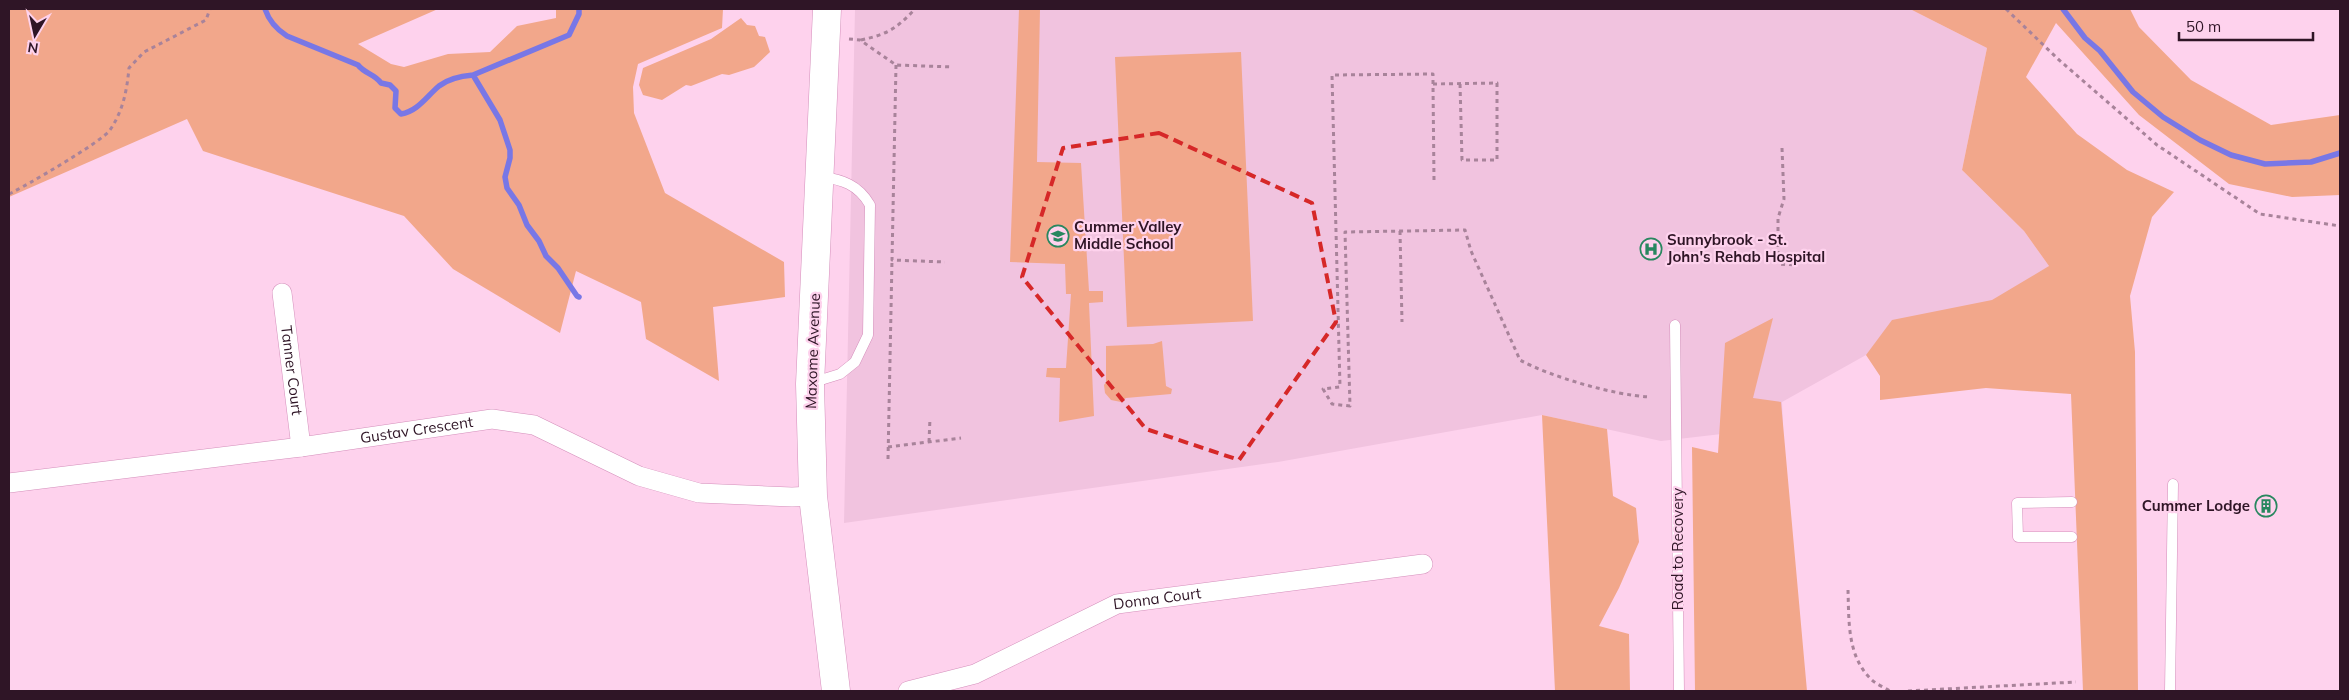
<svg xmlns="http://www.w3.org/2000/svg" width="2349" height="700" font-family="Mulish,sans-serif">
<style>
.built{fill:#f1c3df}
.green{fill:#f2a78b}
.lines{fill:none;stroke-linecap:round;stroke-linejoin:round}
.stream{stroke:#7877e6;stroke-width:5.5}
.lane-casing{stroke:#d48fbb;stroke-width:11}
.street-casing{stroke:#d48fbb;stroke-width:20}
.secondary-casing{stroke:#d48fbb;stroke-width:29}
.path{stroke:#a8839a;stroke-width:3;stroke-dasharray:4 4;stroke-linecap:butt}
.lane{stroke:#fff;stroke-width:10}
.street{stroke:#fff;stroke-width:19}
.secondary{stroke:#fff;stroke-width:28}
.marked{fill:none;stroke:#d62828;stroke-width:4;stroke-dasharray:10 6;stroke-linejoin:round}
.labels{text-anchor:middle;stroke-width:4.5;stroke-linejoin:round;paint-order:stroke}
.poi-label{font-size:15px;font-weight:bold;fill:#2f1526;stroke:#fed2ed;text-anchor:start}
.street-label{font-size:15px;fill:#2f1526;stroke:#fed2ed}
</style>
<rect width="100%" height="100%" fill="#fed2ed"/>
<path class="built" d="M855,9H1910L1987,48L1962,170L2024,231L2049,266L2000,324L1866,355L1782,402L1783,427L1661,441L1542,415L1278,462L844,523Z"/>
<path class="green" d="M9,9H438L358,44L391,64L404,67L448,54L490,52L517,26L556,18V9H723L722,28L638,64L633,87L634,113L665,193L784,262L785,297L713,307L719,381L646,339L641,302L576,271L560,333L453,269L404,216L203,151L187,119L9,197Z
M1019,9H1040L1037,162L1081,163L1089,291H1103V302L1089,303L1094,416L1059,422L1060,378L1046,377L1047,368H1066L1071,294H1066L1065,264L1010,262Z
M1910,9H2130L2139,27L2191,80L2271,125L2340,115V195L2292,197L2229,184L2139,115L2056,23L2026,77L2077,134L2127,170L2174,192L2152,217L2130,296L2135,352L2138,691H2083L2071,394L1986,388L1880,400V376L1866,355L1892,320L1992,300L2049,266L2024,231L1962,170L1987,48Z
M741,18L747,25L755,26L759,36L765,37L770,52L754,67L729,75L722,74L691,86L686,85L662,100L643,95L639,85L643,68L711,39Z
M1241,52L1253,321L1127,327L1115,57Z
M1773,318L1753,398L1781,402L1807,691H1695L1692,447L1718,453L1725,343Z
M1162,341L1166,386L1172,389L1171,394L1126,398L1121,402L1111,400L1105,393L1104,385L1106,382V346L1153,344Z
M1542,415L1607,429L1613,496L1636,508L1639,542L1619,588L1599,626L1629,634L1630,691H1555Z"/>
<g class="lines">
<path class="stream" d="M265,9C269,21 276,29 287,36L358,65C365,74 375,74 381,83L390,85L396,91L395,108L401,114C418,111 426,97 439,86C448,79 461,76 473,75L569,35L579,14V9
M2063,9L2085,38L2100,51L2133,92L2163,117L2200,140L2231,155L2265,164L2311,162L2340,153
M473,75L500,120L510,150V158L505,177L507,188L519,205L527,225L539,241L546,256L558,268L577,296L579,297"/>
<g class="lane-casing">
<path id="lane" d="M1675,325L1679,691
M811,383L840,374L855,362L868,335L870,205C858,184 842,180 820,176
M2072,502L2017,503L2018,537H2072
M2170,691L2173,484"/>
</g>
<g class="street-casing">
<g id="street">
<path id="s1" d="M282,293L301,447"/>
<path id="s2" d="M9,483L301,447L492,419L534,425L639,476L699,493L792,497L813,496"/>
<path id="s3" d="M908,691L975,674L1117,604L1423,564"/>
</g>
</g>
<g class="secondary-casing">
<path id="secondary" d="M827,9L810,384L813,496L836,691"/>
</g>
<path class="path" d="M2006,9L2058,59L2157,145L2260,214L2340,226
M849,39L860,40L896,65L953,67
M861,40C888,34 896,29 915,9
M896,65L892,260L945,262
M1433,84V74L1332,75L1340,387L1323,389L1332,404L1350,406L1345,232L1465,230L1471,251L1520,360C1551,377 1614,395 1649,397
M1782,148L1784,199L1778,218V264L1796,265
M1434,180L1433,84L1497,83V160H1462L1460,83
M9,194C24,187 103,141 110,130C123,111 127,90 129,68L144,52L206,20L210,9
M1400,231L1402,322
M929,442L930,418
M888,447L961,438
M888,459L892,260
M1848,590C1849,620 1847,655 1870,678C1875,684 1884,687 1890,691
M1908,691L2076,682"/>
<use href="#lane" class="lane"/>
<use href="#street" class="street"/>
<use href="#secondary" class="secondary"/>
</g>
<path class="marked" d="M1159,133L1312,203L1336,322L1239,460L1146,429L1022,277L1063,148Z"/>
<defs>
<g id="school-ring" transform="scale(1.125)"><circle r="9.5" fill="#fed2ed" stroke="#28875f" stroke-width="1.5"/><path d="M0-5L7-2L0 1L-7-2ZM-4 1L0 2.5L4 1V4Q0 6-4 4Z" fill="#28875f"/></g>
<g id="hospital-ring" transform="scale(1.125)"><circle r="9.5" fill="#fed2ed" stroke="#28875f" stroke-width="1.5"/><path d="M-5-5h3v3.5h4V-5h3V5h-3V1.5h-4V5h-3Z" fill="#28875f"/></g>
<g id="building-ring" transform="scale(1.125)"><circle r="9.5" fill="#fed2ed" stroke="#28875f" stroke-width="1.5"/><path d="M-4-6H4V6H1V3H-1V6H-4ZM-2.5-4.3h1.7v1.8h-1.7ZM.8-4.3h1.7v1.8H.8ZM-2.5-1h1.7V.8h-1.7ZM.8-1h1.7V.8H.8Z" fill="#28875f"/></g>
</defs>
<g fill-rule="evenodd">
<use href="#school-ring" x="1058" y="236"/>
<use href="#hospital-ring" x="1651" y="249"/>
<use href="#building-ring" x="2266" y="506"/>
</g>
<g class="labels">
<g class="poi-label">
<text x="1074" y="232">Cummer Valley<tspan x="1074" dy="17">Middle School</tspan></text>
<text x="1667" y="245">Sunnybrook - St.<tspan x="1667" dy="17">John's Rehab Hospital</tspan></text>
<text x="2250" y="511" text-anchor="end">Cummer Lodge</text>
</g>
<g class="street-label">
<text transform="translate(813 351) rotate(-88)" y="5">Maxome Avenue</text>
<text dy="5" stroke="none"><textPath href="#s1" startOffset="78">Tanner Court</textPath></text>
<text dy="5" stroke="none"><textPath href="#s2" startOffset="411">Gustav Crescent</textPath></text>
<text transform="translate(1678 549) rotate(-90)" y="5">Road to Recovery</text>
<text dy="5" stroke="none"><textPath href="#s3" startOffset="268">Donna Court</textPath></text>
</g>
</g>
<rect width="2349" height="700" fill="none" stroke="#2f1526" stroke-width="20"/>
<g transform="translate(35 35) rotate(189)" stroke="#fed2ed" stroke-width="4" paint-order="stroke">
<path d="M0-4L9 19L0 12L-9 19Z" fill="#2f1526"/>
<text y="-8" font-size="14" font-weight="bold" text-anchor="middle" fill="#2f1526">N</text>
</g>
<path d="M2179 32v8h134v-8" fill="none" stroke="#2f1526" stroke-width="2.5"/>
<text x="2186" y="32" font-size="15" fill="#2f1526" stroke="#fed2ed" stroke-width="4" paint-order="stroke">50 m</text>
</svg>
